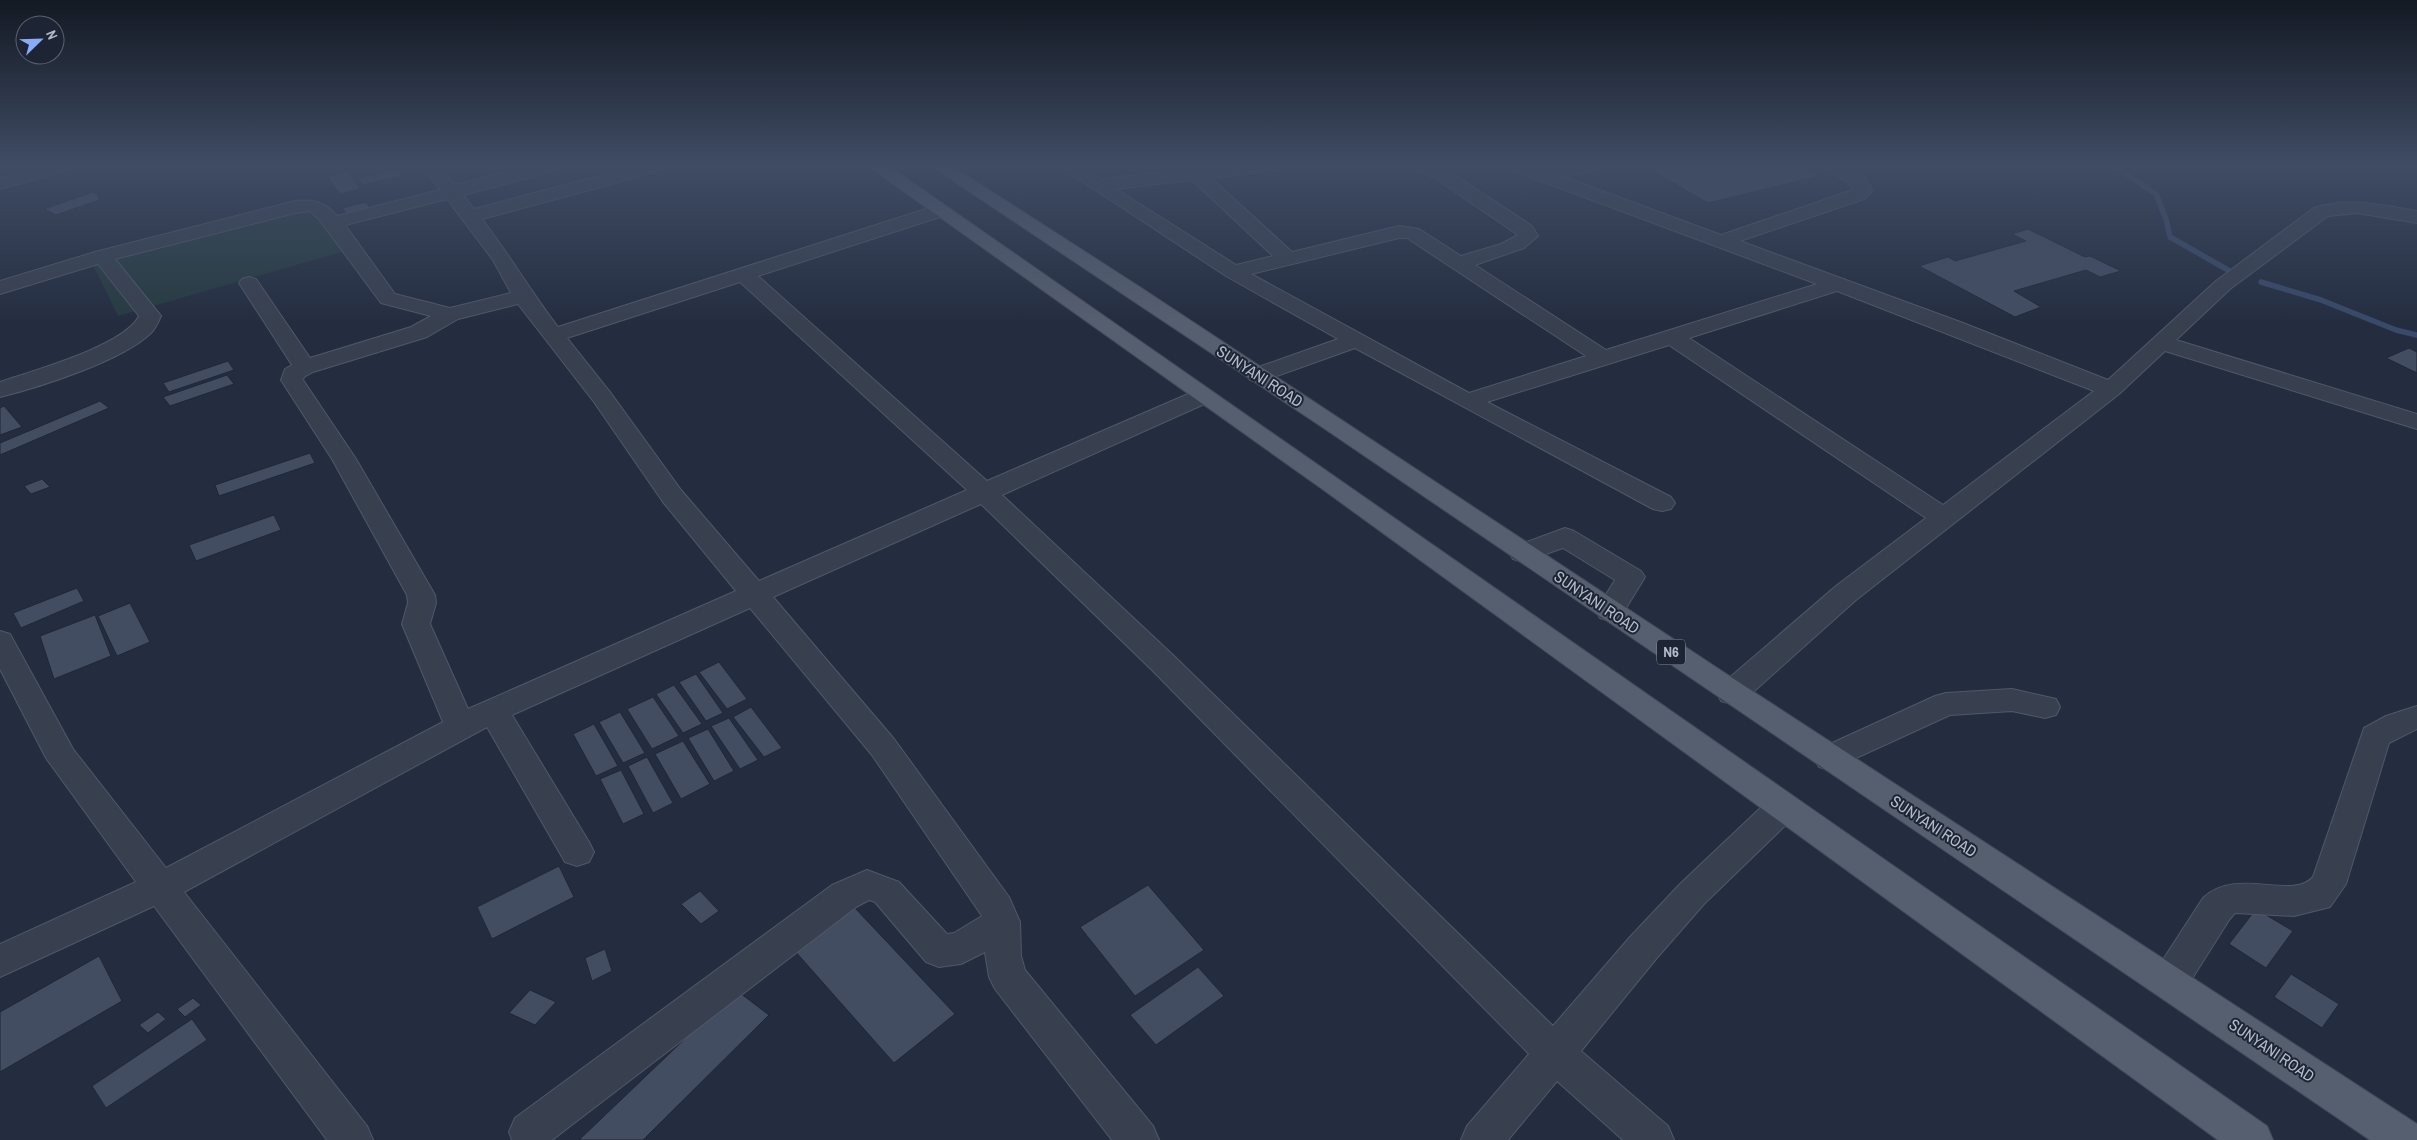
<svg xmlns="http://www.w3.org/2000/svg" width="2417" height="1140" font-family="'Archivo Narrow',sans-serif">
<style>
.green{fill:#263b41}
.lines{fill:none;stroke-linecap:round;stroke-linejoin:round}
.stream{stroke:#394969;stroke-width:5.5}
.building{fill:#434d62;stroke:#1f2737}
.minor-casing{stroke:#505867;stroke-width:2}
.major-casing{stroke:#424959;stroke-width:2}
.minor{fill:#384050;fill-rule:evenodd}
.major{fill:#565f70;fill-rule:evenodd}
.labels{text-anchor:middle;stroke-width:4;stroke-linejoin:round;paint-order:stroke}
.shield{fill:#1d2535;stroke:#878e9d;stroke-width:1}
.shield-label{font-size:15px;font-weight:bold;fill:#b5bbca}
.street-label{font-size:16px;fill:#b5bbca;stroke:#1d2535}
</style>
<rect width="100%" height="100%" fill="#242d40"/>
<path class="green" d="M310,199L345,251L118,316L89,257Z"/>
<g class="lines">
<path class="stream" d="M2111,164L2156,194L2166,219L2170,237L2228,270
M2261,282L2321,300L2396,330L2417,335"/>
</g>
<path class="building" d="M322,164H346L327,169Z
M1659,164H1797L1819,176L1708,203L1646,167Z
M396,169L401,176L363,185L358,178Z
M348,171L360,189L340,194L327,176Z
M93,192L98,195L99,200L56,215L44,209Z
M366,202L370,208L347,214L342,208Z
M2028,229L2085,257L2090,256L2121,271L2100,277L2086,270L2014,291L2041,307L2015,317L1919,266L1948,257L1955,261L2026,241L2012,234Z
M2409,348L2417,352V373L2386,358Z
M228,361L234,370L169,392L163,383Z
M227,375L234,384L170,406L163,397Z
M100,401L109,408L0,455V443Z
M4,406L22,427L0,435V408Z
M310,453L315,463L219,496L215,485Z
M42,479L50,487L31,494L24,486Z
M274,515L281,530L196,561L189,545Z
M77,588L84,601L21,628L13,613Z
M130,603L150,642L117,656L98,616Z
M95,615L111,656L54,679L40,636Z
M719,662L747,699L727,709L699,672Z
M696,674L723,713L706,721L679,682Z
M674,685L702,724L683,733L656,694Z
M653,697L679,736L652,749L627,709Z
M751,707L782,748L764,757L733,717Z
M620,712L645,753L623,763L599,722Z
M729,718L758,760L740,769L711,726Z
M594,724L618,766L596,776L573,734Z
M708,729L734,771L714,781L688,738Z
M683,741L710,784L681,799L655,754Z
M647,757L673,803L653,813L628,766Z
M621,770L644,814L623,824L600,779Z
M559,866L574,897L492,939L477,907Z
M1148,885L1204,950L1135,996L1080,927Z
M700,891L719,911L701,924L681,904Z
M854,907L955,1014L894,1063L794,950Z
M2256,909L2293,931L2266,968L2229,944Z
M605,949L612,971L592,981L585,958Z
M99,956L122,1001L0,1072V1012Z
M1198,967L1224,996L1156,1045L1130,1015Z
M2291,974L2339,1004L2322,1028L2274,997Z
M530,990L556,1002L535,1025L509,1013Z
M736,990L769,1015L643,1140H579Z
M193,998L201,1005L185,1017L177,1009Z
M158,1012L166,1019L148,1033L139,1025Z
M192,1019L207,1040L106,1108L92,1086Z"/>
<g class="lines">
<g class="minor-casing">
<path id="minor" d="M50,164H79L76,168L0,189V178Z
M420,164H438L455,185L538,164H569L566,168L463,195L474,209L644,164H674L671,168L482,219C509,254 531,292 558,327L932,207H946L948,211L946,215L758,276L987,481L1195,391L1203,389L1211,391L1215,396L1211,401L1002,495L1175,657L1553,1026L1630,937L1680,884L1771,798L1783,794L1795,798L1800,807L1795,816L1704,904L1656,959L1581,1051L1668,1126L1674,1140H1623L1557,1081L1508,1140H1461L1467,1126L1529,1054L1153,671L981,504L773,597L894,739L1009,897L1020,922L1021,956L1025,970L1153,1126L1159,1140H1112L995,989L989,977L985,952L961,964L939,967L926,962L875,902L869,900L856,907L552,1140H512L509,1132L515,1118L832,885L867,870L899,882L947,934L954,933L982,916L872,755L750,608L512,715L589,842L594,852L589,862L577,866L565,862L487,727L184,892L367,1126L373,1140H327L154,906L0,977V944L136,882L46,758L0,669V631L10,634L73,749L166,868L443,722L402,624L408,603L407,595L332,459L281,380L285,369L292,365L239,283L242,279L249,277L256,279L310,358L411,327L431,316L381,303L319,219L310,211L295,213L115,259L161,316C158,322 156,328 151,333C122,361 40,387 0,397V382C32,371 124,346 139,316L98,264L0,294V281L95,252L295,201C313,199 325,202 337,216L440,190ZM447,199L493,260L511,293L450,308L395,294L345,225ZM740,282L967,490L759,581L681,490L610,392L567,338ZM518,304L594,402L663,502L736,591L468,709L430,624L436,603L435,595L356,459L303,380L304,377L313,372L427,337L458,319Z
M1056,164H1077L1101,179L1237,164H1296L1293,168L1287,169L1211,178L1292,252L1399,226L1419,229L1461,256L1501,244L1518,235L1435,178L1412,168L1409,164H1433L1447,170L1532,226L1538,236L1524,248L1475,265L1606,350L1817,284L1506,168L1503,164H1529L1546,170L1573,164H1607L1604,168L1564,177L1721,235L1850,191L1853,189L1848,182L1823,168L1820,164C1842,164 1864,166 1872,191L1864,199L1740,241L1963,323L2108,380L2216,281L2314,208C2350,197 2381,205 2417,211V223L2357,213L2328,216L2230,289L2176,340L2417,414V429L2165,351L2119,394L1856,600L1743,701L1732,704L1721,701L1717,693L1721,685L1836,586L1926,518L1669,345L1487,402L1671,497L1675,503L1671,509L1662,511L1653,509L1355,348L1266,380L1258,382L1250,380L1247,375L1250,370L1338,339L1226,276ZM1192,180L1273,256L1236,265L1116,189ZM1399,238H1407L1586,356L1469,393L1251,274ZM1837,291L2094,391L1943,505L1689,338Z
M1565,528L1574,531L1641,571L1645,577L1620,618L1610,621L1600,618L1596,611L1615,580L1563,548L1523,562L1513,559L1509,553L1513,547Z
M2012,689L2056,699L2060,707L2056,715L2045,718L2012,711L1950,715L1830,770L1819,767L1814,758L1819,749L1935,696L1946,693Z
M2417,706V729L2389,743L2346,884L2330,907L2294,916L2235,913L2229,920L2183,993L2170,998L2157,993L2151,981L2157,969L2203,898C2237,866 2292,901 2313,877L2364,728L2386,716Z"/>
</g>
<g class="major-casing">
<path id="major" d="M865,164H886L2267,1126L2273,1140H2218L1325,491Z
M928,164H949L1143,289L1737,681L2417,1124V1140H2370L1325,429Z"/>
</g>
<use href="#minor" class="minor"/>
<use href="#major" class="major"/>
</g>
<linearGradient id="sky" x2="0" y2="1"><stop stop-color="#141923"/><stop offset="0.51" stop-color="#3f4c64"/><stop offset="1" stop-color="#3f4c64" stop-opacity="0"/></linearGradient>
<rect width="2417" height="324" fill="url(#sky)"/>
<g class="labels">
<rect class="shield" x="1657" y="639.5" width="28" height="25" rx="4"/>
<g class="shield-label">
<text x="1671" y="657">N6</text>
</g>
<g class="street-label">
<text transform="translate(1260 376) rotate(33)" y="6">SUNYANI ROAD</text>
<text transform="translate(1597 602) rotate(34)" y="6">SUNYANI ROAD</text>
<text transform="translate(1934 826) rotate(33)" y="6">SUNYANI ROAD</text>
<text transform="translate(2272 1050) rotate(34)" y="6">SUNYANI ROAD</text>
</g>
</g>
<g transform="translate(40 40) rotate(67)"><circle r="24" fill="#1d2535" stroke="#5a6171"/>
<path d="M0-4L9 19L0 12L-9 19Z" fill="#89abfb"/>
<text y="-8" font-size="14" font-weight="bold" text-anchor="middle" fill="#b5bbca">N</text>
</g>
</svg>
